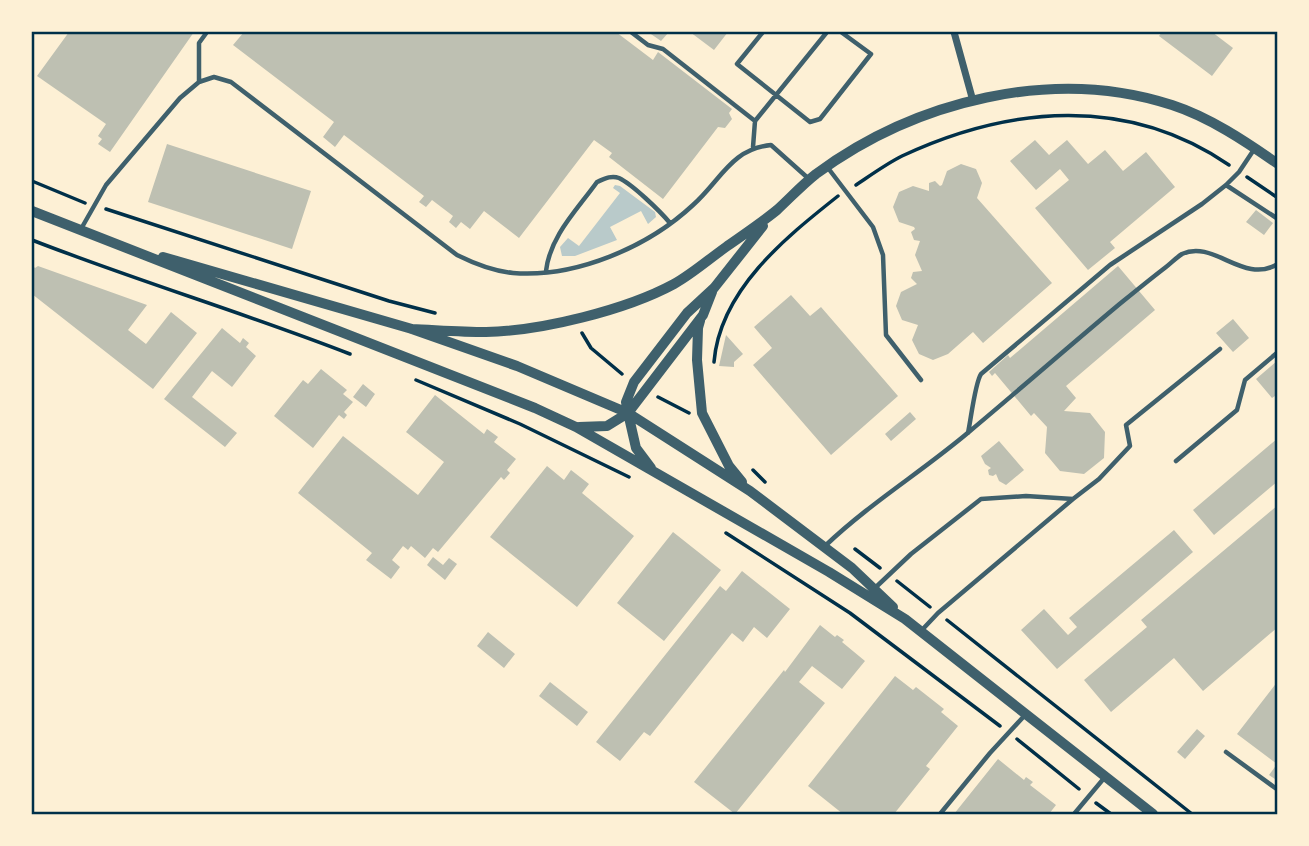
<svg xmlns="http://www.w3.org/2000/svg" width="1309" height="846" font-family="Barlow,sans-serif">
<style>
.green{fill:#b9caca}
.building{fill:#bec0b2}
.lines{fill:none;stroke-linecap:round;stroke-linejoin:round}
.path{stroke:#003049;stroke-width:3.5}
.service{stroke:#3f606c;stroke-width:4.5}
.minor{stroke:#3f606c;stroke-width:7}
.tertiary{stroke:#3f606c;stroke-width:10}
.neatline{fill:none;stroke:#003049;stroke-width:2.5}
</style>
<rect width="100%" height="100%" fill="#fdf0d5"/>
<path class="green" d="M615,185L620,186L655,212L656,217L648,224L641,211L610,227L617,240L575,256H562L560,247L568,238L579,246L620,193L613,188Z"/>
<path class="building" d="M69,32H194L110,152L98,144L102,139L98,136L106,124L37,76Z
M244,32H616L653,60L658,52L732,109L729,113L732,119L725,128L718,127L663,199L609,157L612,153L594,140L519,238L484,211L470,229L461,222L456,228L449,222L453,216L432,200L426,207L419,202L424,196L344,135L335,147L323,137L334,122L233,45Z
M648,32H669L661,41Z
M690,32H728L714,50Z
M1162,32H1212L1233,48L1212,76L1159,36Z
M1035,140L1049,155L1067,140L1088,164L1105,150L1123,171L1146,152L1175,187L1110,242L1115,248L1088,270L1035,208L1069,180L1060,169L1036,190L1010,161Z
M167,144L311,191L292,249L148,202Z
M961,164L976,169L982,183L977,198L1052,283L983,343L973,332L948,354L933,360L919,354L912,340L918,325L902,320L896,306L901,292L917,284L911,278L913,272L922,271L915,255L920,241L914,240L911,232L915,229L914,227L899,222L893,207L899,192L913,186L929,191V183L935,181L940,186L942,185L947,171Z
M1256,210L1273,223L1264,235L1246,222Z
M32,265L35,268L38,266L147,305L128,330L146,344L171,312L197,333L153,389L32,294Z
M1118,266L1155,310L1066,386L1076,398L1064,411L1090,413L1105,432L1104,458L1084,474L1060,471L1045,453L1047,427L1034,413L1031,416L995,373L992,376L989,372L1008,355L1010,358Z
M791,295L810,316L821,307L898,396L831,455L753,365L772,348L754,327Z
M1233,319L1249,338L1233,352L1216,333Z
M222,328L240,343L243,338L249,343L246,347L256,356L232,387L212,371L192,397L237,433L225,447L164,399Z
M726,335L743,354L734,362V367L719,366Z
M1278,360V394L1272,398L1256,379Z
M321,369L347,390L343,394L353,402L344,412L347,415L344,419L339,415L313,448L274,416L303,380L308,384Z
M363,384L375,394L366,407L353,397Z
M435,395L484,434L487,429L498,437L494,442L516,459L507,470L510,473L504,480L501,477L438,552L433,548L425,558L411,546L408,550L403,546L392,560L400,567L391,579L366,560L372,553L298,493L343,436L418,495L444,462L406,432Z
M910,412L916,419L891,441L885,434Z
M1278,438V481L1214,535L1193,510Z
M999,441L1024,470L1006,485L999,481L996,474L993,476L989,475L988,470L991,468L985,464L981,456Z
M547,466L564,480L571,470L589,484L582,493L634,536L577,607L490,537Z
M1278,505V627L1203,691L1174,658L1111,712L1084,680L1147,627L1141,620Z
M1174,530L1193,552L1057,669L1021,630L1044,609L1068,635L1077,627L1069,618Z
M673,532L721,570L664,641L617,603Z
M433,557L443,565L449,558L457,564L445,580L427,565Z
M742,571L790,609L767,638L754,627L743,642L732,633L650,736L644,732L620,761L596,742L720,586L726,591Z
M820,625L835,637L837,635L844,640L842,642L865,661L842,689L812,666L799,682L825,703L735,814L694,782L784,670L785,672Z
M488,632L515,654L504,668L477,646Z
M895,676L913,690L916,687L944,709L941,712L958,726L926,766L930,769L894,814H843L808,786Z
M1278,681V781L1269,775L1277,764L1237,734Z
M550,682L588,712L577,726L539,696Z
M1197,729L1205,736L1185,759L1177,752Z
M998,759L1024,780L1026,777L1033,782L1030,785L1056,805L1049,814H954Z"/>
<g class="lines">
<path class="path" d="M1247,177L1278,198
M32,181L85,203
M856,185C871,175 886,164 902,156C1009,106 1127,95 1229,165
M106,209L389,301L435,313
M32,240C137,281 245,313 350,354
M582,333L591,348L622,374
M714,362C720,290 785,238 838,196
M416,380L520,424L629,477
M658,397L689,413
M753,470L765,482
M726,533L850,613L1000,726
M855,549L880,568
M897,581L930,607
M947,620L1192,814
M1017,739L1079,789
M1096,803L1111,814"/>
<path class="service" d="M631,32L648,45L663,49L755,121
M763,32L737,64L810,122L820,119L871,54L841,32
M199,82V43L207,32
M753,147L755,121L827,32
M828,168L873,227L883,255L886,335L921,380
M1226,185L1278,219
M81,229L106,185L180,98L199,82L214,77L231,82L457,255C475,264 492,271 513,273C576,278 648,247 693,205C721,180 731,149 771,145L809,179
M546,271C550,236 577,210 597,182C604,179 611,175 619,178C632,184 660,211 670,223
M968,433C971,419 975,383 981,374L1110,265L1202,204L1226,185L1239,172L1255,148
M1176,461L1237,410L1245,380L1278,352
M825,546C870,503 923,471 970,431C1019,390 1067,348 1116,307C1132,294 1149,280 1166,267C1171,263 1177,257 1182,254C1214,239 1243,285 1278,264
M876,587L911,554L981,499L1026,496L1073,499L1099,479L1130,446L1126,425L1220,349
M921,631L938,613L1073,499
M1226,752L1278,790
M940,814L990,753L1026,714
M1074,814L1105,777"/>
<path class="minor" d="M954,32L973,101"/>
<path class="tertiary" d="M32,211L535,408L576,427L829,572L905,619L1153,814
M163,257L412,329L517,366L628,413L750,491L852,568L893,607
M700,321L698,328L697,360L702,413L729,466L742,482
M412,329C436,330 461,332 486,332C541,331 626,310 674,284C692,274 709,259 726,247C743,235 761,223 777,210C790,198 802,185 816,174C915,101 1053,66 1172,105C1209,117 1245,141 1278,164
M579,427L607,426L628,413L703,315L712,292
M651,468L636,448L628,413L626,402L634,382L687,313L714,288L763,226"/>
</g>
<rect width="1309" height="846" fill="none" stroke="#fdf0d5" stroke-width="66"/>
<rect x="33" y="33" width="1243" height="780" class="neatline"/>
</svg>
